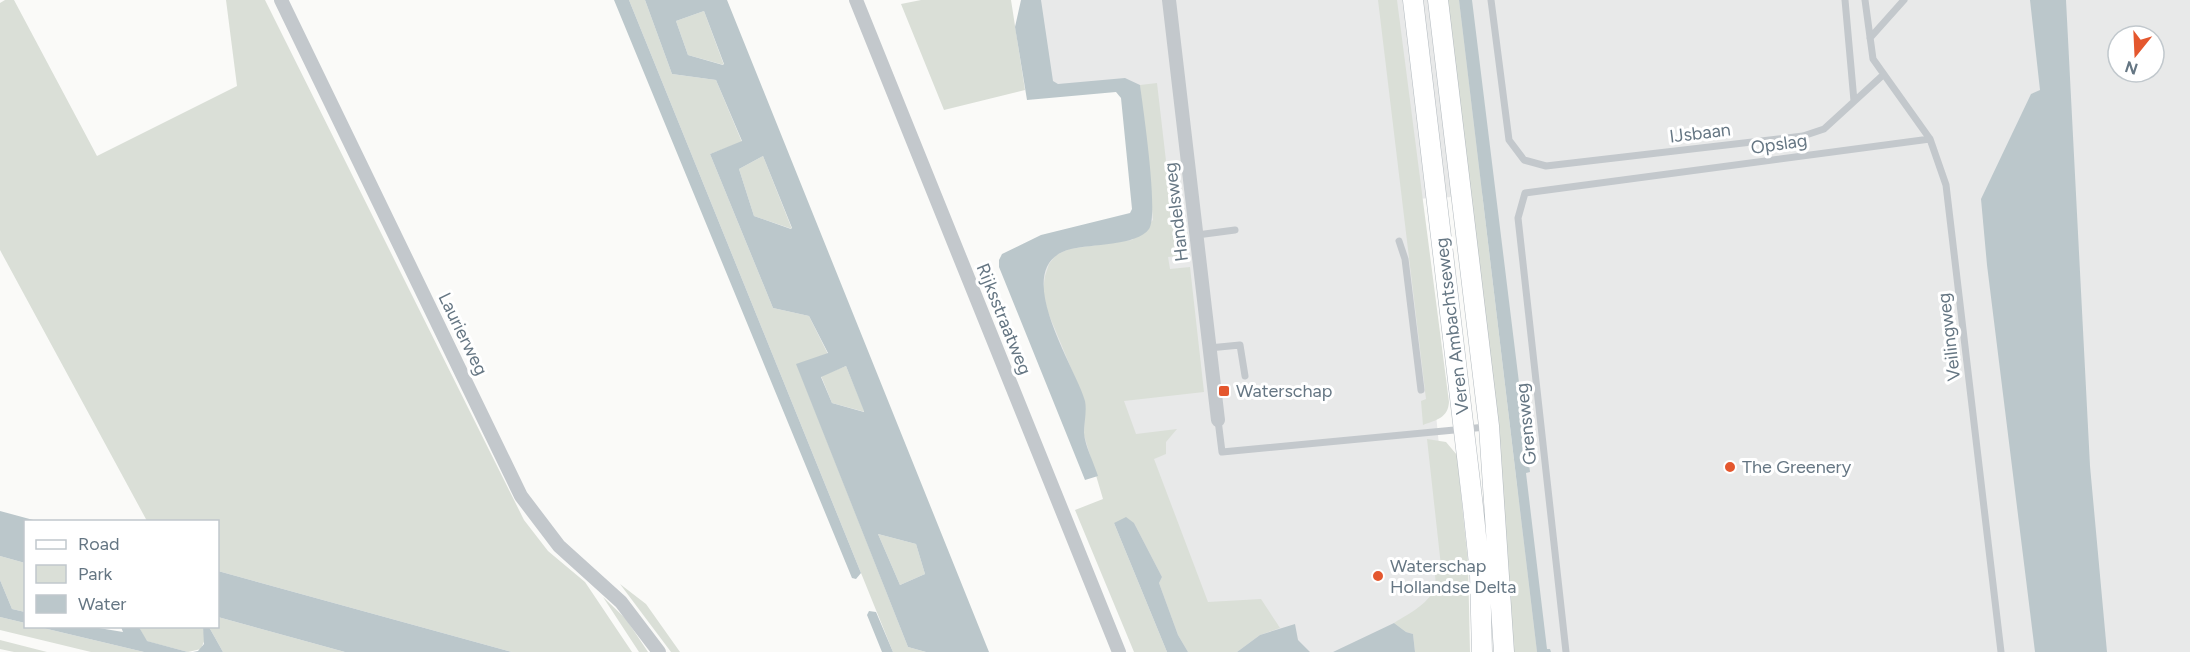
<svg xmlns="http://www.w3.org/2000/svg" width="2190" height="652" font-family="Figtree,sans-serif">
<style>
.built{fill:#e8e9e9;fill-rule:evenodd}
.green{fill:#dadfd7}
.water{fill:#bbc7cb;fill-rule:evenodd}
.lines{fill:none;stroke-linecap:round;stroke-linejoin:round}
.secondary-casing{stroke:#b3babf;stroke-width:21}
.lane{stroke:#c3c8cc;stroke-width:7}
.street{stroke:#c3c8cc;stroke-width:14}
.secondary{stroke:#fff;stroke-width:20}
.poi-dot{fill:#e4572e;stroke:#fff;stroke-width:2}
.labels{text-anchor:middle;stroke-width:6;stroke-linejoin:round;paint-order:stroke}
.street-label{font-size:18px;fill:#657683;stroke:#fff}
.poi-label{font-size:18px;fill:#657683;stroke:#fff;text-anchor:start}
</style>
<rect width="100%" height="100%" fill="#fafaf8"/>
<path class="built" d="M1035,0H2190V652H1536L1519,507L1492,195L1415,199L1450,558L1444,652H1172L1007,263L1138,217L1126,87L1046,89ZM2118,36H2154V72H2118Z"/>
<path class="green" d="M5,0H14L97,156L237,86L226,0H265L524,520L548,551L585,582L632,652H512L218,571V522L147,521L0,250V3Z
M629,0H645L672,74L716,80L742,142L710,154L773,308L809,316L828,354L797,365L908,647L926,652H893Z
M921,0H1011L1025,90L944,110L901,4Z
M1378,0H1397L1449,402C1448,418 1436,420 1423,425L1421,401L1426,399Z
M1445,0H1459L1537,652H1510Z
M704,11L724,65L688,55L676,21Z
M1157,83L1177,256L1168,257L1170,269L1190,267L1204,392L1124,401L1136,434L1177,429L1166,442V454L1154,459L1208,602L1261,599L1280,628L1260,635L1237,652H1188L1178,635L1159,583L1162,577L1134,523H1114L1167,652H1134L1075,510L1103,499L1084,435L1085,402L1047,310L1043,290L1045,276L1049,264L1056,255L1069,249L1132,240L1153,220L1140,85Z
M763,156L792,229L754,216L739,169Z
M846,366L865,412L832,403L821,376Z
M1427,439L1446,442L1457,455L1468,562L1470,652H1415L1413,634L1406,632L1394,623C1415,610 1444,597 1433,568L1441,566Z
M878,534L916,544L925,574L900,585Z
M0,556L25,563V612L12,609L0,580Z
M620,584L646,604L680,652H671Z
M603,597L626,619L648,652H639Z
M0,617L25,623L26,626L39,627L144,652H91L0,630Z
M218,617L345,652H223L209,627L218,626Z
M139,627H203L205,639L201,649L188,652L146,641Z
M0,640L47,652H14L0,649Z"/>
<path class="water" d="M614,0H629L861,573L856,579L852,578Z
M645,0H727L989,652H926L908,647L796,364L828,353L809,316L773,308L710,154L742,141L716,80L672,74ZM704,11L724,64L723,65L688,55L676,21ZM763,156L792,228L791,229L754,216L739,169ZM846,366L864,411V412L832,403L821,377ZM878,534L916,544L925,574L900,585Z
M1021,0H1041L1053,81L1058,84L1125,78L1140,85C1143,108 1159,215 1149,229C1137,246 1090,244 1071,249C1006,265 1076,367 1085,401C1087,411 1084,423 1084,433C1085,446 1094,463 1098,476L1085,480L999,267V260L1002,254L1041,235L1130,213L1132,209L1121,98L1116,92L1027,100L1015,27Z
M1459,0H1472L1530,472L1526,473L1547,649H1550L1551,652H1537Z
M2030,0H2066L2090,466L2107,652H2035L1987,265L1981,199L2031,94L2040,90Z
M0,511L37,521L26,522L25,563L0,556Z
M1126,517L1134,523L1162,577L1159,583L1178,635L1188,652H1167L1114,523Z
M218,571L512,652H345L218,617Z
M0,580L12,609L25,612V623L0,617Z
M869,611L876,612L893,652H882L867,615Z
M1394,623L1406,632L1413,634L1415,652H1333Z
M1295,624L1298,640L1310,652H1237L1260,635Z
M39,627H93L123,632L121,627H139L147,641L188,652H144Z
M203,627H209L223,652H193L198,651L204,644Z"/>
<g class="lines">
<g class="secondary-casing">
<path id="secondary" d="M1413,0L1473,507L1480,574L1482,652
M1438,0L1489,426L1504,652"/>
</g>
<path class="lane" d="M1491,0L1509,140L1524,160L1546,166L1803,136L1824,129L1883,75
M1845,0L1854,101
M1865,0L1873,59L1930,139L1946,185L2001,652
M1870,38L1904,0
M1197,235L1235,230
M1399,241L1405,259L1421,390
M1209,348L1240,345L1245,376
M1218,420L1222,452L1486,427
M1566,652L1518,218L1525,193L1930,139"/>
<path class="street" d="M281,0L521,496L559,546L621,602L659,652
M856,0L1119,652
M1169,0L1218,420"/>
<use href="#secondary" class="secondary"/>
</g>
<g class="poi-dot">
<rect x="1218" y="385" width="12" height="12" rx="3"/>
<circle cx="1730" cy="467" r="6"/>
<circle cx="1378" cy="576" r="6"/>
</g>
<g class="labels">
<g class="street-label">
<text transform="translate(1700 133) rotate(-7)" y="6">IJsbaan</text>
<text transform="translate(1779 144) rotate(-8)" y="6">Opslag</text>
<text transform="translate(1176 212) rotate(-97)" y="6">Handelsweg</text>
<text transform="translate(1004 319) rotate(68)" y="6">Rijksstraatweg</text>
<text transform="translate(1452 326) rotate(-97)" y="6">Veren Ambachtseweg</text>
<text transform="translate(463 334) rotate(64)" y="6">Laurierweg</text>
<text transform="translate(1949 337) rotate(-97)" y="6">Veilingweg</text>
<text transform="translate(1526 424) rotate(-96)" y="6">Grensweg</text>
</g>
<g class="poi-label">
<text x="1236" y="397">Waterschap</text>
<text x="1742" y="473">The Greenery</text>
<text x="1390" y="572">Waterschap<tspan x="1390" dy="21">Hollandse Delta</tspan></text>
</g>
</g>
<rect x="24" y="520" width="195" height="108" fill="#ffffff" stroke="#c1c8cd" stroke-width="1.5"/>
<rect x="36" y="540" width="30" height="9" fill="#ffffff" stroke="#c1c8cd" stroke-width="1.5"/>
<text x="78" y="550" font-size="18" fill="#657683">Road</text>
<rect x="36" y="565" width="30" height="18" fill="#dadfd7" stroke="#c1c8cd" stroke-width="1.5"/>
<text x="78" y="580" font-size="18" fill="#657683">Park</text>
<rect x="36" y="595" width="30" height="18" fill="#bbc7cb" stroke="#c1c8cd" stroke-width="1.5"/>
<text x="78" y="610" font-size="18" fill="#657683">Water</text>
<g transform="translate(2136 54) rotate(198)"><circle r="28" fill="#ffffff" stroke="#c1c8cd" stroke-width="1.5"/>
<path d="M0-4.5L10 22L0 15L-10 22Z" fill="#e4572e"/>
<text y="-9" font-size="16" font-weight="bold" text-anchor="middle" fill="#657683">N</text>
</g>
</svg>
